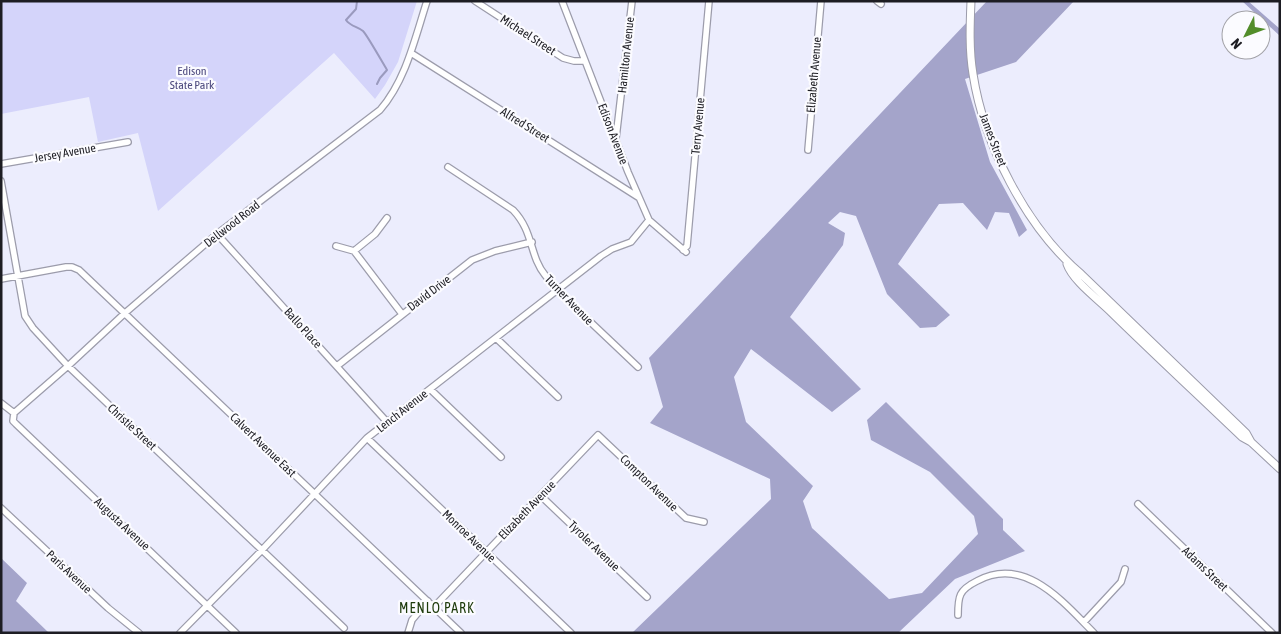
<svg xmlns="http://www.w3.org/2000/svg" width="1281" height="634" font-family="'Asap Condensed',sans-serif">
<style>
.green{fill:#d4d4fa}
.forest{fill:#a4a4ca}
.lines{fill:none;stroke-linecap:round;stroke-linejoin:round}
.stream{stroke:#9a9abe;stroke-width:2}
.minor-casing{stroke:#9c9cab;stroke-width:8}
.tertiary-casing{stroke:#9c9cab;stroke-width:9}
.minor{stroke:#fff;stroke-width:5.5}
.tertiary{stroke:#fff;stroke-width:7}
.labels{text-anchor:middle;stroke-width:4.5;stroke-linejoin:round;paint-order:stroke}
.street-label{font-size:12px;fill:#1d1d23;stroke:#fbfbff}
.park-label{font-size:12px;fill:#4e4b7f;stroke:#fbfbff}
.neighbourhood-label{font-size:14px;letter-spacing:1px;fill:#1e3b0b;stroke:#fbfbff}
</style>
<rect width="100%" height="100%" fill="#ecedfd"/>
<path class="green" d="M1,1H417L398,62L385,85L375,99L334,53L158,211L138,133L98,142L89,97L1,114Z"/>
<path class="forest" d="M987,1H1074L1016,62L965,79L990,162L1027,230L1019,237L1009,213L995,212L987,230L963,203L939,204L898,264L950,315L936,327L920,328L887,294L856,216L840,212L828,223L845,233L843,245L790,317L861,389L832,412L751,349L734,377L746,422L813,486L803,501L812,528L889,599L922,593L978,534L974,516L930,472L871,440L867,420L886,402L1003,519V530L1025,551L955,579L898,633H632L771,499L770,479L650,423L663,407L649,358Z
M1242,1H1248L1280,29V36Z
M1,558L27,583L16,601L49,633H1Z"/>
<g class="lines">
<path class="stream" d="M357,1L356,9L346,20C350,26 358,27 363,31C367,35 384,65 387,70L380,78L377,84"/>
<g class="minor-casing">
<path id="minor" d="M475,1L563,58L574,61H584
M562,1L628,172L649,220L686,252
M877,1L881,4
M411,53L638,197
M616,138L632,1
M808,150L821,1
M1,164L128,142
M448,167L513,210C534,232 529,255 545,275C556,289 569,301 582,314C601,332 619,349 638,367
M1,181L25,316L33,328L68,366L344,628
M217,234L387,422
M336,246L354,251L402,314
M683,250L687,246L709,1
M354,251L375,234L387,218
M1,279L66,267H72L79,270L461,633
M496,338L558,397
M337,366L472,260L495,251L532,242
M430,389L501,457
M1,403L14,413
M14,413L68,366L125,313L217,234L380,110C406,80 415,38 427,1
M14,413L13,421L16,424L236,633
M367,438L571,633
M541,496L647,597
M1138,504L1272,633
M1,508L108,608L139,633
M434,607L598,435L686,518L704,522
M958,615C958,596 959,590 977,581C1025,555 1063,602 1094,633
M1084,622L1121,582L1125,569
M180,633L262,550L367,438L601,256L612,249L631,242L649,220
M408,633L412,620L428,601"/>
</g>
<g class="tertiary-casing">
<path id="tertiary" d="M971,1C970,25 969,50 973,74C984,145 1026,227 1081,274L1246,433L1251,442
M1067,264C1073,281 1098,299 1111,312C1154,354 1198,395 1242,437L1251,442L1280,469"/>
</g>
<use href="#minor" class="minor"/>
<use href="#tertiary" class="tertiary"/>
</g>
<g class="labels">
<g class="street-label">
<text transform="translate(528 35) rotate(33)" y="4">Michael Street</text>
<text transform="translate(626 55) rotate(-84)" y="4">Hamilton Avenue</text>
<text transform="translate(814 75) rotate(-85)" y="4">Elizabeth Avenue</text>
<text transform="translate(525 125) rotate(32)" y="4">Alfred Street</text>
<text transform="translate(698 126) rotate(-85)" y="4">Terry Avenue</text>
<text transform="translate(613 134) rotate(69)" y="4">Edison Avenue</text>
<text transform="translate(993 140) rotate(69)" y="4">James Street</text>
<text transform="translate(65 153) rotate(-10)" y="4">Jersey Avenue</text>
<text transform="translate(232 224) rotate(-38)" y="4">Dellwood Road</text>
<text transform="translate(429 293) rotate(-37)" y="4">David Drive</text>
<text transform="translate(569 300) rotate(46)" y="4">Turner Avenue</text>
<text transform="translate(303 328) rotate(48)" y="4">Ballo Place</text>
<text transform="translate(402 411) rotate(-38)" y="4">Lench Avenue</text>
<text transform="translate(132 427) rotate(43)" y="4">Christie Street</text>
<text transform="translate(263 445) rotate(44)" y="4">Calvert Avenue East</text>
<text transform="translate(649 483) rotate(44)" y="4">Compton Avenue</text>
<text transform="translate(527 510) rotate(-46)" y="4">Elizabeth Avenue</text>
<text transform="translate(122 524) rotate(43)" y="4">Augusta Avenue</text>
<text transform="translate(469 536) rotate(44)" y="4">Monroe Avenue</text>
<text transform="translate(594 546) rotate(44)" y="4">Tyroler Avenue</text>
<text transform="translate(1205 569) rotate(44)" y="4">Adams Street</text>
<text transform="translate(69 572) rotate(43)" y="4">Paris Avenue</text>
</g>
<g class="park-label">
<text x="192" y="75">Edison<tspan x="192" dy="14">State Park</tspan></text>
</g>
<g class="neighbourhood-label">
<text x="437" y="613">MENLO PARK</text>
</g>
</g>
<rect width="1281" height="634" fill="none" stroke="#1d1d23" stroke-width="5"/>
<g transform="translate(1246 35) rotate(228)"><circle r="24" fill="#fbfbff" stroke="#a2a2a7"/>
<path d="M0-4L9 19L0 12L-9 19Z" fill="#528d2a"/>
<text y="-8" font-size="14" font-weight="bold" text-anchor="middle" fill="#1d1d23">N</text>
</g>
</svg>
